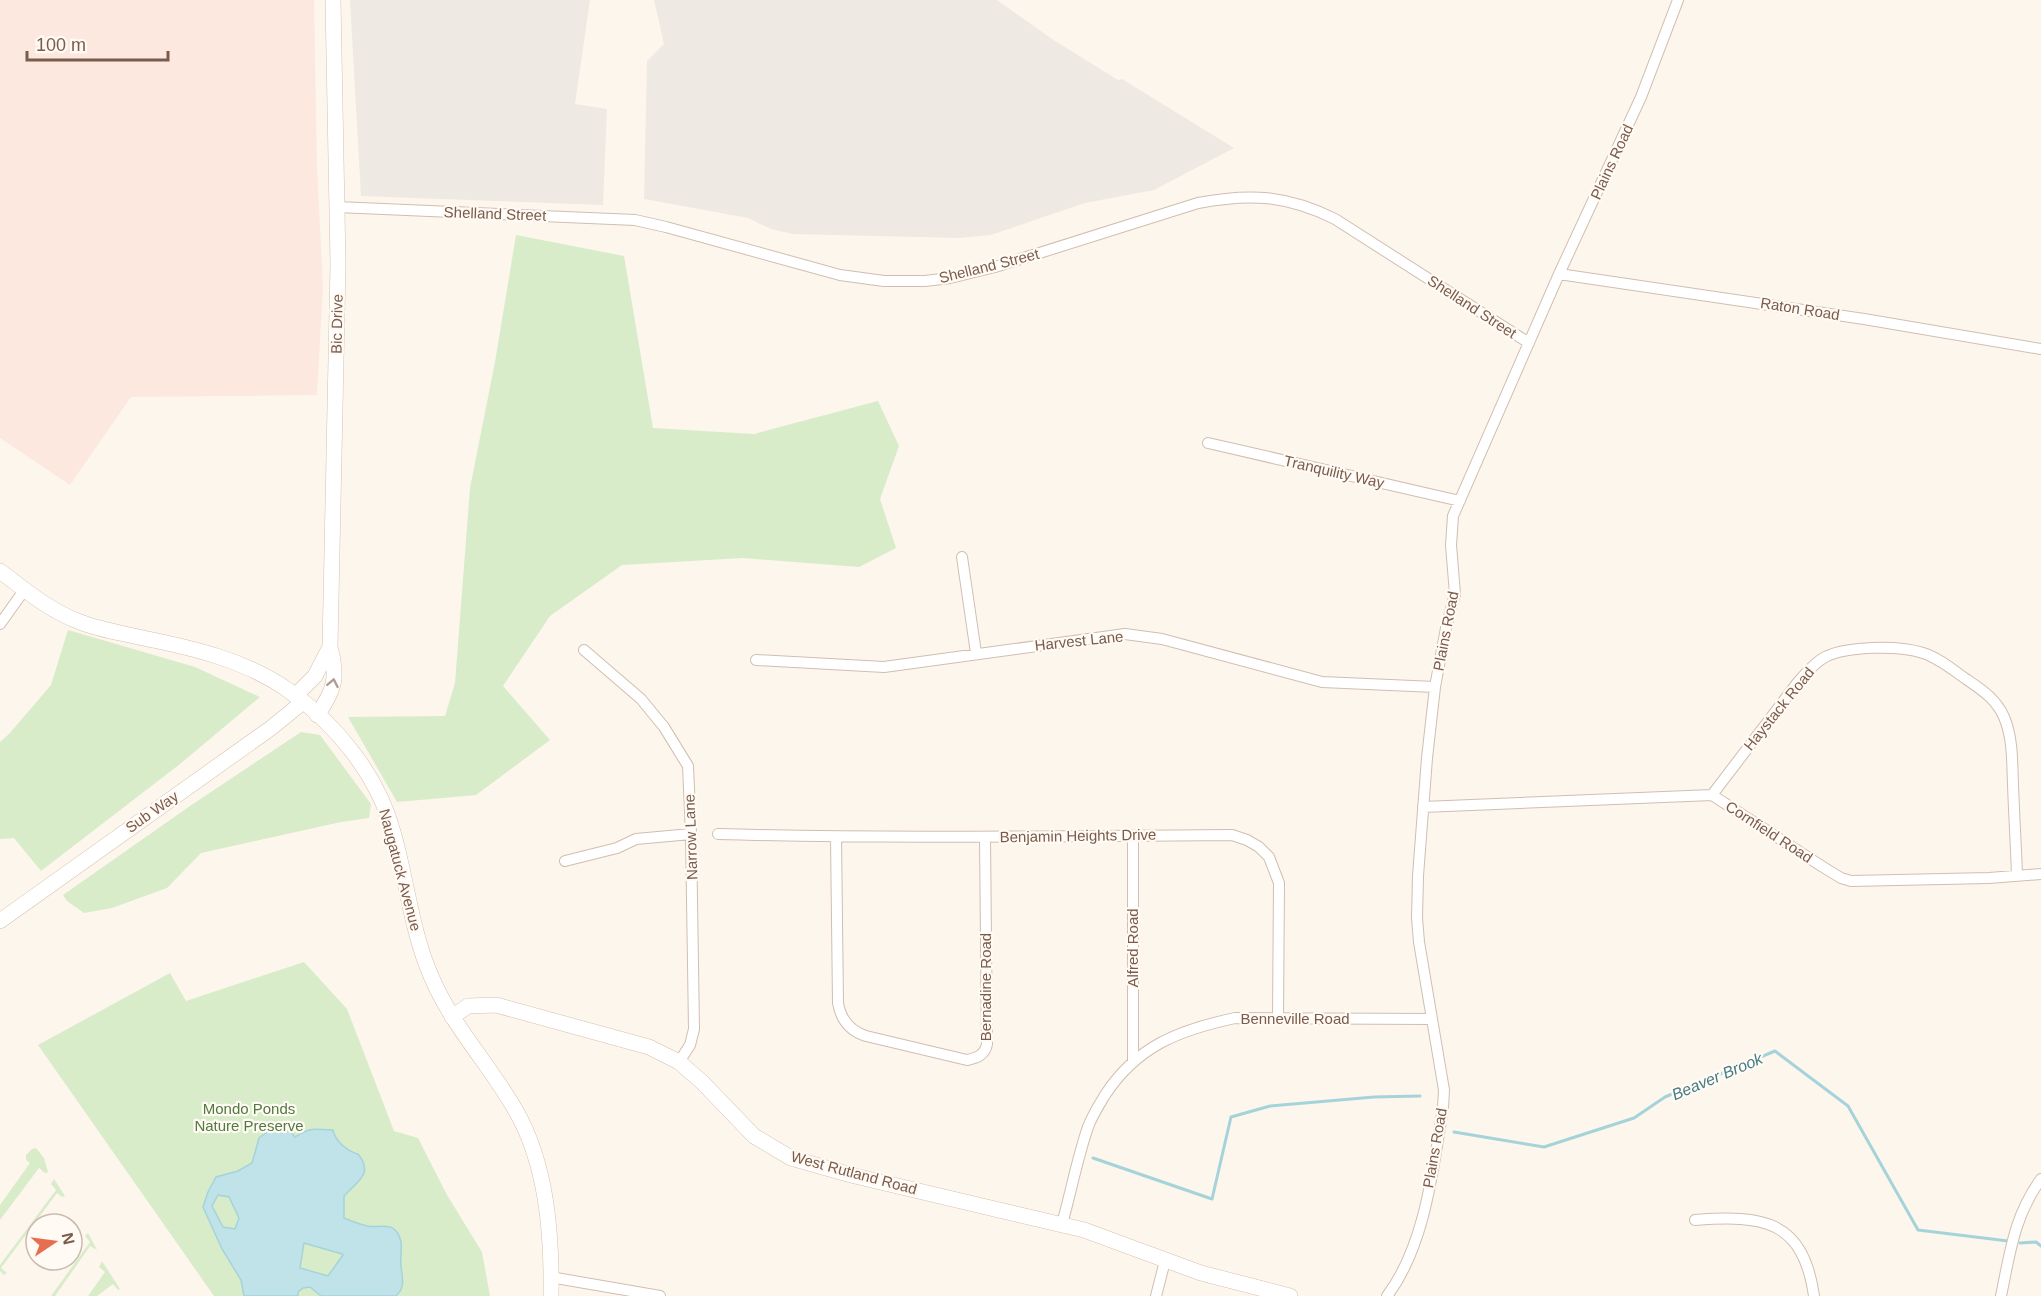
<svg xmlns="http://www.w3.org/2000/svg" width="2041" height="1296" font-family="Arial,sans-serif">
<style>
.commercial{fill:#fde8e0}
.industrial{fill:#efe9e4}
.green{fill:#d8ecc9}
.water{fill:#bfe3e8;stroke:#a5d3da;stroke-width:1.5;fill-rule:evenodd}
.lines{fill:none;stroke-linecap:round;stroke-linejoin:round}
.stream{stroke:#a5d3da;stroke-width:3}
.street-casing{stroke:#d1beb0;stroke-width:12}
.secondary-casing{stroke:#d6c0b0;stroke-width:16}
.street{stroke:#fff;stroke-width:10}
.secondary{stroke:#fff;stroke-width:15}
.oneway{stroke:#af9d94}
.labels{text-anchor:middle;stroke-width:4.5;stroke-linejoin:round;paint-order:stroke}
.street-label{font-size:15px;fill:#7a5c4d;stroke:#fffaf3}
.park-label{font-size:15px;fill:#537a41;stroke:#fffaf3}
.water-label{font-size:16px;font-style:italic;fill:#437c86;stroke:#fffaf3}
</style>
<rect width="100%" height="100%" fill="#fdf6ec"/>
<path class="commercial" d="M0,0H314L317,167L323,286L317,395L131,397L70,485L0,438Z"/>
<path class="industrial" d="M350,0H590L575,104L607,109L603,205L361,196Z
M654,0H997L1052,39L1118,80L1122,79L1234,148L1154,190L1085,203L991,235L959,238L793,234L771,229L748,218L644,199L647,61L664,44Z"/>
<path class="green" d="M516,235L624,256L653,428L754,434L878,401L899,446L880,499L896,548L859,567L743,558L622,565L550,616L503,686L550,740L476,795L397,802L348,717L445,716L455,683L470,488L495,362Z
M68,630L195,667L260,697L180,764L41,871L14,838L0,839V742L9,734L51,685Z
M301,732L320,735L371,804L369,818L341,822L201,853L167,888L112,908L84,913L67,901L63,895L190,806Z
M304,962L347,1009L394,1131L418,1138L447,1195L482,1252L490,1296H214L38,1045L170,973L186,1001Z
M36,1148L44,1158L48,1172L45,1173L39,1168L0,1220V1205L30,1163L26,1160V1155L32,1149Z
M54,1179L65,1196L62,1197L57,1193L1,1268L7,1273L4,1275L0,1271V1265L56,1190L51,1184Z
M88,1233L97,1250L90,1246L55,1296H51L90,1242L85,1236Z
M102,1261L120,1289L118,1290L113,1284L97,1296H88L105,1272L99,1267Z"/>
<path class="water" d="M273,1128L282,1133L290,1131L295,1137C311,1126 315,1130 333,1130C335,1141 347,1151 358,1154C374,1174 358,1181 344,1196V1218C351,1221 359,1224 367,1226C381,1229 396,1219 401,1242C402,1249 400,1258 401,1266C402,1277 406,1287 396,1296H321L310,1287L303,1288L298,1292V1296H244L241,1280L222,1249L203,1207L208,1192L216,1177L238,1171L252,1163L259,1138ZM218,1195L229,1197L239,1218L235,1229L223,1227L212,1206ZM304,1243L342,1254L343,1255L328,1276L300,1268Z"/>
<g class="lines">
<path class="stream" d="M1454,1132L1544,1147L1634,1118L1665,1097L1775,1051L1848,1106L1918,1230L2008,1241
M1093,1158L1212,1199L1231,1117L1270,1106L1374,1097L1420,1096
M2020,1243L2036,1242L2041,1246"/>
<g class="street-casing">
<path id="street" d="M337,207L635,220L666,227L840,275L884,281H925L950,278L995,267L1198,203C1250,193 1287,195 1335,219L1529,343
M1559,274L1864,319L2041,349
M1208,443L1460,501
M962,557L976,653
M0,624L25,589
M584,650L641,699L664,727L688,766L691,834L694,1029L690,1045L679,1062
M756,660L884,667L1125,634L1162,639L1322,682L1435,687
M1712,795L1798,682C1806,673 1814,663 1825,657C1847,646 1899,645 1923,653C1939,658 1953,670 1966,679C1982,690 1996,699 2004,717C2013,738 2012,762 2013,784C2014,815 2016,845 2017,875
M1423,807L1712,795L1823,867L1841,878L1851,881L1989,878L2041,874
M718,834C890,839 1061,836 1232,835L1247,840L1259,847L1269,857L1279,883L1278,1017
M1133,836V1061
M836,837L838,1003C841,1020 850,1031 866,1036L967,1060C977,1058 985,1055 987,1044L985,838
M565,861L617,848L636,839L691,834
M1695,1220C1762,1215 1803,1219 1814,1296
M1062,1224C1071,1192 1077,1159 1088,1127C1092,1116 1099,1105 1105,1095C1137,1046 1179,1030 1235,1018L1431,1019
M550,1277L660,1296
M1156,1296L1165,1261
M1387,1296C1425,1246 1433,1169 1443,1108L1444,1090L1419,942L1417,918L1418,876L1427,758L1435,687L1446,628L1455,594L1451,545L1453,516L1559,274L1641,97L1678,0
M2001,1296C2010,1253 2014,1216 2041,1179"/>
</g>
<g class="secondary-casing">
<path id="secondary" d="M0,571C25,590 50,611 80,622C100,630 122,633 143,638C193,648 245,660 288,690C335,723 378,775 393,832C407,880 411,930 431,976C452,1026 490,1065 516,1111C547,1165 552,1235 551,1296
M295,696L315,676L330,647
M317,715C335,690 338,677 330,647L338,264L333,0
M0,921L271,728L303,702
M452,1017L468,1006L496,1005L649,1047L679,1062L702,1082L754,1136L791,1158L851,1175L1084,1230L1201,1273L1290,1296"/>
</g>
<use href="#street" class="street"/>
<use href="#secondary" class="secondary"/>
</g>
<defs><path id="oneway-chevron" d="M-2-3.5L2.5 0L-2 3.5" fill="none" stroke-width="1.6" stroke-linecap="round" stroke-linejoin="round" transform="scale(1.5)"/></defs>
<use class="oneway" href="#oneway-chevron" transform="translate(333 683) rotate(-79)"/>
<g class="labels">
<g class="street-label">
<text transform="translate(1612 162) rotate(-65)" y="5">Plains Road</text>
<text transform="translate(495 214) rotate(2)" y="5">Shelland Street</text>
<text transform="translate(989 266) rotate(-14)" y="5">Shelland Street</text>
<text transform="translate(1472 307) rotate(33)" y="5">Shelland Street</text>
<text transform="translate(1800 309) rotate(9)" y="5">Raton Road</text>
<text transform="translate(337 324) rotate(-89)" y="5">Bic Drive</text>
<text transform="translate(1334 472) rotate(13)" y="5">Tranquility Way</text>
<text transform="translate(1446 631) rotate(-79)" y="5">Plains Road</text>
<text transform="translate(1079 641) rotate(-6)" y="5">Harvest Lane</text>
<text transform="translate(1779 709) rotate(-51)" y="5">Haystack Road</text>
<text transform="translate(152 812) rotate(-35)" y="5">Sub Way</text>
<text transform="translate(1769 832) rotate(33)" y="5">Cornfield Road</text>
<text transform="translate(1078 836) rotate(-1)" y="5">Benjamin Heights Drive</text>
<text transform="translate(691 837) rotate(-92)" y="5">Narrow Lane</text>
<text transform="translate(400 870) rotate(75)" y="5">Naugatuck Avenue</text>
<text transform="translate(1133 948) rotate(-90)" y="5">Alfred Road</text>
<text transform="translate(986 987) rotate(-90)" y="5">Bernadine Road</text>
<text x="1295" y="1024">Benneville Road</text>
<text transform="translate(1435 1148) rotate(-80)" y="5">Plains Road</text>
<text transform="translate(854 1173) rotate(15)" y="5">West Rutland Road</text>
</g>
<g class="park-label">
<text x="249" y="1114">Mondo Ponds<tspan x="249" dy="17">Nature Preserve</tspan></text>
</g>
<g class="water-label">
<text transform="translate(1717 1076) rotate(-23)" y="6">Beaver Brook</text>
</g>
</g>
<g transform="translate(54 1242) rotate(77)"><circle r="28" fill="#fffaf3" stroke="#cabbb1" stroke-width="1.5"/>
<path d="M0-4.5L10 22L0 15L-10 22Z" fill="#e76f51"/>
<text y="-9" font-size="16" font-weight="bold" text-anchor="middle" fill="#7a5c4d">N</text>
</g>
<path d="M27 51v9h141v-9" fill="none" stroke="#7a5c4d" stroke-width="3"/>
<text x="36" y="51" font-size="18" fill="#7a5c4d" stroke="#fffaf3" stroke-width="4.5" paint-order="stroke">100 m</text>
</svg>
